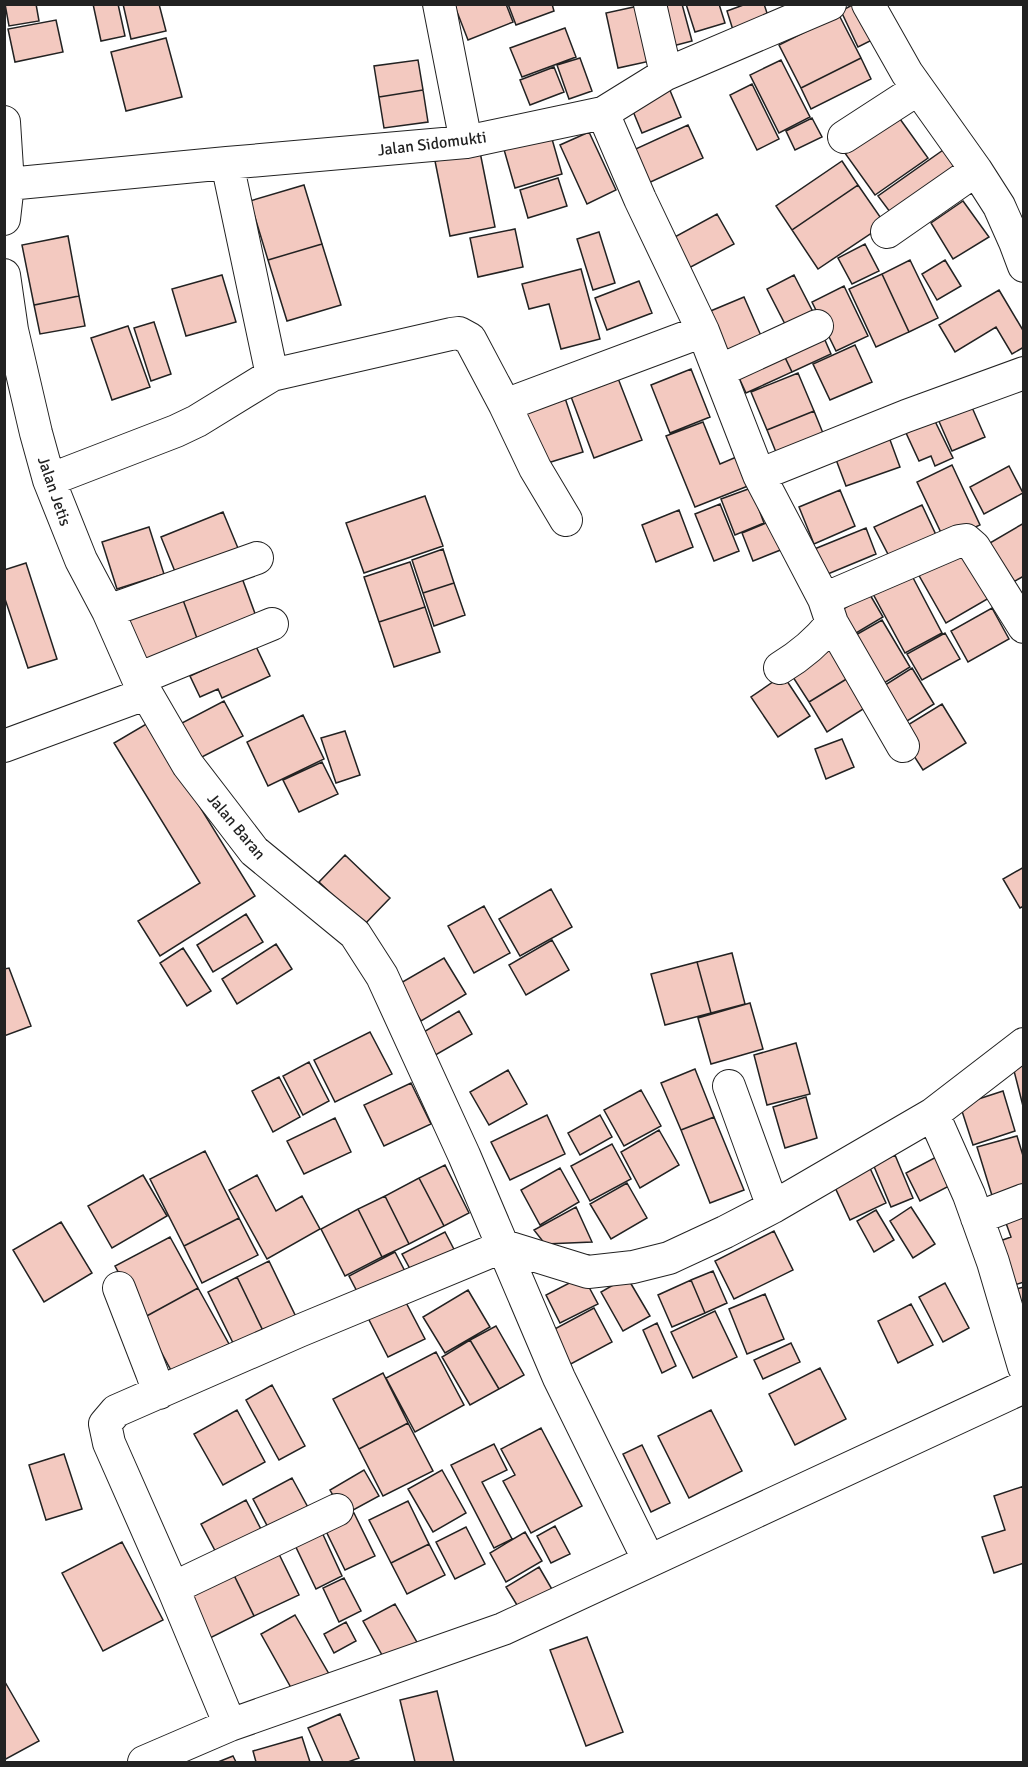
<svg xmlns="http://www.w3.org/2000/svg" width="1028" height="1767" font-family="Signika,sans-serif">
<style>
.building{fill:#f3c9c0;stroke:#222;stroke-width:1.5}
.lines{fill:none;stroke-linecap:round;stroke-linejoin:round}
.minor-casing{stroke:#222;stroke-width:34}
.minor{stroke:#fff;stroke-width:32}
.labels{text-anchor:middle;stroke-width:4.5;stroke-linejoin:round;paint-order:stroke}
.street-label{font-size:16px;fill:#222;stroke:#fff}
</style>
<rect width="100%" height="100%" fill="#fff"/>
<path class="building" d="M5,4H36L39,21L9,26Z
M93,4H118L125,36L101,41Z
M123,4H159L166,31L131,39Z
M454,4H506L513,22L468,40Z
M508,4H552L554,11L516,25Z
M653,4H682L692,41L665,48Z
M686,4H719L725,23L695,32Z
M746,4H764L769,19L733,30L727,11Z
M854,4L880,36L858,47L841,11Z
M643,5L655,60L618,68L606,13Z
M839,15L861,58L801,88L779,45Z
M56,20L63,52L15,62L8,29Z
M565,28L576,57L522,77L510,48Z
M166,38L182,97L126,111L111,52Z
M580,58L592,91L569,99L557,65Z
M861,58L871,79L811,109L801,88Z
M418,60L423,90L379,97L374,66Z
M781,60L810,117L779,133L750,75Z
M554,67L564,92L530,105L520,80Z
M752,84L779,139L757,150L730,95Z
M669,88L681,117L642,133L630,104Z
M423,90L428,122L384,128L379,97Z
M895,112L928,158L875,195L842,149Z
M812,118L822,137L795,150L786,131Z
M688,125L703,158L644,185L629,152Z
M550,132L562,174L515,188L503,146Z
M589,132L616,190L587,204L560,145Z
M946,148L957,164L890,212L878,196Z
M480,152L495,227L450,236L435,161Z
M842,161L858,185L792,230L776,206Z
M558,178L567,206L528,218L520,190Z
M304,185L322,244L268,260L250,201Z
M858,185L885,224L818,269L792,230Z
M963,201L989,237L953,259L931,223Z
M717,214L734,244L687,269L671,239Z
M515,229L523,267L478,277L470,238Z
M599,232L615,283L593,290L577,239Z
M68,236L79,296L34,305L22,245Z
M322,244L341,305L287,321L268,260Z
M865,244L879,271L852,284L838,258Z
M910,260L938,318L909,332L882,274Z
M945,260L961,286L937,300L922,274Z
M581,269L600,339L561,349L549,304L529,309L522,284Z
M882,274L909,332L876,347L849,289Z
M222,275L236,322L186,336L172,289Z
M794,275L813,312L786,326L767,289Z
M639,281L652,313L607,330L595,298Z
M844,286L868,336L836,351L812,302Z
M999,290L1024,332V347L1012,354L996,327L955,352L939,325Z
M79,296L85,326L40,334L34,305Z
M744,297L762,338L718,357L701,315Z
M154,322L171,374L151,381L134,328Z
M128,326L150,387L112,400L91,338Z
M821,331L831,354L792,372L781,349Z
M855,345L872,382L830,400L813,364Z
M781,349L792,372L746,393L735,369Z
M614,368L642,440L594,458L567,386Z
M691,369L710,417L670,433L651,385Z
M798,373L814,411L767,430L751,392Z
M564,395L583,452L538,466L519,410Z
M967,396L985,437L952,451L934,410Z
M929,409L953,458L935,466L931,456L919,461L901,422Z
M814,411L827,443L780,462L767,430Z
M703,422L720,464L741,455L753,484L695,507L666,436Z
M886,429L900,467L846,486L832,449Z
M952,465L980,525L945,541L917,482Z
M1009,466L1023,493L984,514L970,487Z
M751,488L764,523L735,535L721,499Z
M840,490L855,526L814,544L799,507Z
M425,496L443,546L364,573L346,523Z
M720,504L739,551L714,561L695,514Z
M922,505L937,537L891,560L874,527Z
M679,510L693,547L656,562L642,525Z
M223,512L240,553L178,579L161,537Z
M771,521L783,549L753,561L742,533Z
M1024,523V576L1006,586L983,547Z
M149,527L164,574L117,589L102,542Z
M866,528L876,554L823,576L812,550Z
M967,544L996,594L946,623L917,572Z
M443,549L454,583L423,593L412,560Z
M410,562L425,607L379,622L364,577Z
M26,563L57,659L28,668L4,596V570Z
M238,567L257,619L198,641L179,589Z
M910,572L942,633L905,653L872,592Z
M454,583L465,615L434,626L423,593Z
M179,589L198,641L141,662L122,610Z
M869,593L883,617L846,639L832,616Z
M425,607L440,652L394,667L379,622Z
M992,608L1009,639L968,662L951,631Z
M882,620L910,667L876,688L847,640Z
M945,633L960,659L922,680L907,654Z
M251,636L270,676L222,698L218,689L200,697L190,676L208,668L203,658Z
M835,647L853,675L809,702L791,674Z
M912,668L934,704L896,728L874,692Z
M783,675L810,716L778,737L751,697Z
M853,675L871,704L827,732L809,702Z
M224,701L243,736L198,759L180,724Z
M942,704L966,743L923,770L898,731Z
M303,715L324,759L268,786L247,742Z
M148,723L255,896L160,956L138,921L200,883L114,743Z
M345,731L360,775L336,783L321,738Z
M842,739L854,767L826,779L815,749Z
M322,762L338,794L299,812L283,780Z
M345,855L390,898L364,925L319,882Z
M1024,867V906L1020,908L1003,879Z
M551,889L572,927L520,956L499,919Z
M484,906L510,953L474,973L448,926Z
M246,914L263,942L213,972L197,945Z
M552,940L569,970L526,995L509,965Z
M276,944L292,969L237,1004L222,979Z
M183,948L211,991L187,1006L160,963Z
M732,953L745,1004L711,1013L697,962Z
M444,958L466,994L421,1021L399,984Z
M697,962L711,1013L665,1025L651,974Z
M9,968L31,1026L4,1036V969Z
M750,1003L763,1049L711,1064L698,1018Z
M459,1011L472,1034L425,1061L412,1039Z
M370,1032L392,1074L335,1102L314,1060Z
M796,1043L810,1094L767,1105L754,1055Z
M1024,1056V1110L1011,1059Z
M309,1062L329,1101L303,1115L283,1076Z
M695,1069L714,1117L681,1130L661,1083Z
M508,1070L527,1104L489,1125L470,1092Z
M279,1077L300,1117L273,1132L252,1091Z
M411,1083L431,1124L384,1146L364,1105Z
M641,1090L661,1126L624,1146L604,1110Z
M1003,1091L1015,1131L973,1145L960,1105Z
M806,1097L817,1138L785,1148L773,1107Z
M547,1115L565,1154L510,1180L491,1142Z
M600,1115L612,1137L580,1155L568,1133Z
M714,1117L744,1190L710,1203L681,1130Z
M335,1118L351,1152L304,1174L287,1141Z
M659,1130L679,1165L640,1188L621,1152Z
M1017,1136L1024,1159V1193L994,1202L977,1147Z
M612,1144L631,1179L590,1201L571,1166Z
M205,1151L239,1218L184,1246L150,1179Z
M895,1155L913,1198L891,1207L873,1164Z
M940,1155L955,1183L920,1201L906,1173Z
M445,1165L469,1213L444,1226L419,1178Z
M869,1166L886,1203L850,1220L833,1183Z
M560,1168L579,1202L540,1225L521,1190Z
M143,1175L167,1216L112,1248L88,1206Z
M257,1175L276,1211L302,1196L320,1229L267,1259L229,1190Z
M419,1178L444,1226L409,1244L385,1196Z
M627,1183L647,1218L611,1239L590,1204Z
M385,1196L409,1244L382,1257L358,1209Z
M1024,1205V1282L1011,1286L997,1242L1011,1237L1002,1212Z
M576,1207L592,1242L545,1244L534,1230Z
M911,1207L935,1244L913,1258L890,1221Z
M358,1209L382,1257L345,1276L321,1229Z
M876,1210L894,1240L874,1252L857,1221Z
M239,1218L258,1255L202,1283L184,1246Z
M61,1222L92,1273L44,1302L13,1250Z
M774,1231L793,1270L734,1299L715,1261Z
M445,1232L459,1259L416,1280L402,1254Z
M170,1237L198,1288L143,1318L115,1266Z
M395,1252L408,1277L362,1301L349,1276Z
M269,1261L298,1321L266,1337L237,1277Z
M713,1271L727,1303L705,1313L691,1280Z
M583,1276L598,1304L560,1323L546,1295Z
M237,1277L266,1337L237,1351L208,1292Z
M627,1277L650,1316L623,1331L601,1292Z
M691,1280L705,1313L672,1327L658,1295Z
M945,1283L969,1328L943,1342L919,1297Z
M1024,1287V1322L1012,1290Z
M198,1288L229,1344L173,1374L143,1318Z
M468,1290L490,1327L445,1353L423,1317Z
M401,1293L425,1339L388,1357L365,1312Z
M765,1294L784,1339L747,1354L729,1309Z
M911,1304L933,1345L898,1363L878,1321Z
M594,1308L612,1342L567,1366L549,1332Z
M715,1311L737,1357L693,1378L671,1332Z
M657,1323L676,1366L662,1373L643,1330Z
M496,1326L524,1375L499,1389L470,1340Z
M470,1340L499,1389L470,1405L442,1357Z
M791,1343L800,1362L763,1379L754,1360Z
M436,1352L464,1405L415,1432L386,1378Z
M820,1368L846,1419L795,1445L769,1394Z
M383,1373L408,1423L359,1449L333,1399Z
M272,1385L305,1446L279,1460L246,1400Z
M237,1410L265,1462L223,1485L194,1434Z
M711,1410L742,1471L689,1498L658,1436Z
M408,1423L433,1471L383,1496L359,1449Z
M541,1428L582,1506L531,1533L503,1481L515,1475L501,1449Z
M494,1444L507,1470L482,1482L512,1539L494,1548L451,1465Z
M642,1445L670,1503L651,1512L623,1454Z
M64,1454L82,1509L46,1520L29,1465Z
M364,1470L379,1496L344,1515L330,1490Z
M442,1470L466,1513L433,1532L408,1489Z
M292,1478L310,1511L271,1533L253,1499Z
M1024,1486V1563L994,1573L982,1537L1005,1530L994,1496Z
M246,1500L265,1537L220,1560L201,1524Z
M408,1501L429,1544L391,1563L369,1520Z
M354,1513L375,1556L345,1570L324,1527Z
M555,1526L570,1554L551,1563L537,1536Z
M466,1527L485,1564L455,1579L436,1542Z
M320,1528L342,1576L316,1589L293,1541Z
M525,1532L542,1561L506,1582L490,1553Z
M122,1542L163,1620L103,1651L62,1573Z
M429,1544L445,1575L407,1594L391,1563Z
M276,1548L299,1595L254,1616L231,1569Z
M539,1567L553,1591L520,1610L506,1587Z
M231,1569L254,1616L208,1639L185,1591Z
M344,1578L361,1611L339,1622L323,1588Z
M395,1604L418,1644L386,1662L363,1621Z
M295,1615L329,1674L294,1693L261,1634Z
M346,1622L356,1641L334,1653L324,1634Z
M587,1637L623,1732L586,1746L550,1650Z
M5,1682L39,1741L4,1760V1683Z
M437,1691L454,1762H415L400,1700Z
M340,1714L359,1758L348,1762H323L308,1728Z
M302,1737L310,1762H256L253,1751Z
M233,1756L236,1762H218Z"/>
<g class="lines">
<g class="minor-casing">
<path id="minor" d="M439,4L466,142
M650,4L666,74
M868,4L907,73L976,170L999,206L1015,242L1024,266
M603,113L640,199L703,331L759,475L824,599L832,623L903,746
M4,122L8,184L4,219
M844,137L918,89
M227,163L272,375
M8,184L227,163L466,142L603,113L666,74L830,4
M887,232L976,170
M4,275L12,330L36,433L49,480L81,560L108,611L138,679L188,765L254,851L355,934L382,976L464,1155L559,1378L649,1561
M719,371L817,326
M759,475L906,416L1024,373
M49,480L176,431L197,421L272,375L451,334L459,333L470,339L505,405
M566,520L535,468L505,405L703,331
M824,599L959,541L966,540L974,547L1024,627
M108,611L257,558
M780,668C800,656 817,642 832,623
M138,679L272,624
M4,746L145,694
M729,1086L773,1207
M933,1114L969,1195L993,1262L1024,1367
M977,1218L1024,1200
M119,1288L152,1373L159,1393
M173,1588L337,1510
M230,1725L173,1588L109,1443L105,1424L116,1411L299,1331L504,1246L588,1272L633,1267L669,1258L725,1232L773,1207L933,1114L1024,1044
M144,1762L230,1725L503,1629L1024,1387"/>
</g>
<use href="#minor" class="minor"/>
</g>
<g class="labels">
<g class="street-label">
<text transform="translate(432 143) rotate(-7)" y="6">Jalan Sidomukti</text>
<text transform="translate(55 491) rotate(71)" y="6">Jalan Jetis</text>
<text transform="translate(237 826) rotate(50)" y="6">Jalan Baran</text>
</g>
</g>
<rect width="1028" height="1767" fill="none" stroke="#222222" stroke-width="12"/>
</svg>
